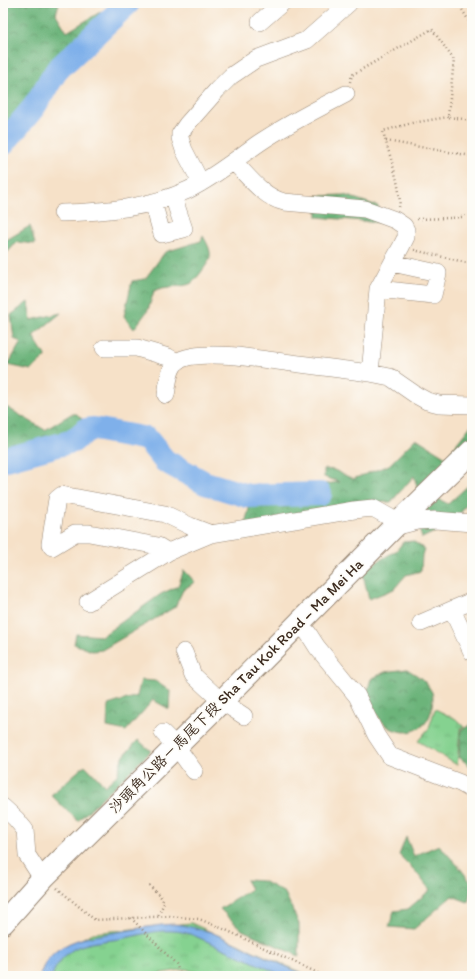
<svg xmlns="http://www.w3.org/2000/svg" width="475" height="979" font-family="Itim,'LXGW WenKai TC',sans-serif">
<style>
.grass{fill:url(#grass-tufts);stroke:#607e57}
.forest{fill:url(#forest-crowns);stroke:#546f4c}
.water{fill:#7fb0ea;stroke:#5d6d84}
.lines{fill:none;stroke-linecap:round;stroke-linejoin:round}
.river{stroke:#7fb0ea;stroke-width:24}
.minor-casing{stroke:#988673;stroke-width:18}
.major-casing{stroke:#988673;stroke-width:24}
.path{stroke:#988673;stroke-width:2.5;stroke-dasharray:1 3;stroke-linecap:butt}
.minor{stroke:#fff;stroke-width:17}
.major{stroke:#fff;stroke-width:22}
.labels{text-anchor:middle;stroke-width:3.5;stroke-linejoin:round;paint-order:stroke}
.street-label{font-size:15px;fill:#3b2a1e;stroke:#fdfcf7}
</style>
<defs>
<pattern id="grass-tufts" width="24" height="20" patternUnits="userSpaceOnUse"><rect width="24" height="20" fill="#85d290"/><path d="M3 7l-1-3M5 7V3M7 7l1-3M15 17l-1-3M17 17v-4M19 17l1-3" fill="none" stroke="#74b47c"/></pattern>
<pattern id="forest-crowns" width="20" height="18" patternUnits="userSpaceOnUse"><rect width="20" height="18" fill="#6cb47a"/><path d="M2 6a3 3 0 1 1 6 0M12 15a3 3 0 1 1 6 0" fill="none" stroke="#5a9363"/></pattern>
</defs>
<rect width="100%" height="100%" fill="#fdfcf7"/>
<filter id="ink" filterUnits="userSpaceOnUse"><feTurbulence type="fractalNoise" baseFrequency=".025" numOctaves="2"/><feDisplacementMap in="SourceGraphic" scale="8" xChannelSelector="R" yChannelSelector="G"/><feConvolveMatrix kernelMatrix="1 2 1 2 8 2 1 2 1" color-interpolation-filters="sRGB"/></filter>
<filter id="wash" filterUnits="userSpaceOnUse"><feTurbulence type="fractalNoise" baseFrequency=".012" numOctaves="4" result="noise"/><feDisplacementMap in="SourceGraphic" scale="16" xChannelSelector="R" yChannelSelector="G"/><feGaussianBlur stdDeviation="0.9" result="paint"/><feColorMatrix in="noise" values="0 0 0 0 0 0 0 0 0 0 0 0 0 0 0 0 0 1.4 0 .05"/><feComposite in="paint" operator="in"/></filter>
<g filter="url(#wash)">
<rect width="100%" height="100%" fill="#f6e1c8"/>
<path class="grass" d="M435,709L456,719L464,727L460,729L457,765L418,741L429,728Z
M191,923L309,976H208L186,969L144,976H44L56,952L93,933Z"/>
<path class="forest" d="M3,3H59L56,14L67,32L102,11L116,26L37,96L3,132Z
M344,195L378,206L385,223L317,217V196Z
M30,226L35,244L17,242L3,257V242Z
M203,236C214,255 212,258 199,275C196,278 194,282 190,284C178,288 165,285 154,291L148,310L134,329L124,316L132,281L145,279L165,252L201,241Z
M28,302L31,320L61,313L33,336L46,357L31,370L8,365L21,342L14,339L11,315Z
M3,405L45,430L71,414H77L88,425L77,433L60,442L53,435L3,451Z
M472,424V454L419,495L414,476L391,502L352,503L242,534L249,509L246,486L285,489L340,482L324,477V469L334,470L353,479L389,465L416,438L446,457Z
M472,482V496L454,523L422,538L414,514L435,497L448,504Z
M413,541L424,549L422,555L421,571L406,575L394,589L369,599L362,571L397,550L403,542Z
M184,570L195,582L183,590L175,607L102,650L92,651L74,644L76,634L102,636L161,594L178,586Z
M407,669C416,675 425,679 430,689C434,694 433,700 432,706C430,730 406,739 387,726C376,718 372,703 367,692L371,679L385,672Z
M141,680L155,681L170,691L169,709L153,700L126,731L107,727L108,705L137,696Z
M472,724V768L459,757L461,730Z
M138,740L151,751L78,821L51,795L85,765L105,786L117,775L122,758Z
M406,837L414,856L439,845L460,868L472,884L468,902L452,896L414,929L389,927L394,911L408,909L430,890L416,872L399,855Z
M246,880L263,881L285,893L299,924V956L242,930L220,909L251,889Z"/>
<path class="water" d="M173,924L183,925L211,932L307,976H284L195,936C188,933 180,931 171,931C154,930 137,936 120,939C106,941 91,942 78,947C65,953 56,964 52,976H40C43,963 52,952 64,946C79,937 101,935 118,932C136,929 155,925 173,924Z"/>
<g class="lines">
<path class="river" d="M3,144L34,107L57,70L128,3
M3,460L73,441L86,430L94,429L147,439L165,461L205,483L248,496L320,494"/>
</g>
</g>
<g filter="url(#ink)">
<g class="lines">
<g class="minor-casing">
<path id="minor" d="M260,22L282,3
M234,162C249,177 263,197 284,202L365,209L395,220L404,226L406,230V237L401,247L378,289L370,373
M201,183L184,150L180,138V134L187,124L217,90L231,76L256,59L307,40L349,3
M153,202L162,234L184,229L173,196
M62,213C104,212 149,208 188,190C213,178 236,159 259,143C287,124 317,109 346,94
M378,289L433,295L438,273L392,263
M104,348H137L168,357L177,362
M166,395C168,385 168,373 174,365C183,352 223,355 237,356L370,373L390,377L416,395L427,401L439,404L472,405
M394,527L418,521L435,520L472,523
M211,534L168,552L158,546L89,533H75L52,547L50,544L57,499L62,495L165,514L190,526L211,534L354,510L373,508L398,522
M88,602L168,552
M452,610L472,652
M421,623L472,601
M298,624L308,633L317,647L357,696L376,735L390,756L460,783L472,790
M184,652L193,675L221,701L244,716
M163,733L176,746L194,771
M3,807L16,819L25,830L27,855L38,872L44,877"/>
</g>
<g class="major-casing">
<path id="major" d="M3,923L44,877L209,714L394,527L472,451"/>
</g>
<path class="path" d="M458,3L472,26
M350,82L352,75L432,29L454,60L448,117L472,120
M386,141L472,156
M399,207C403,190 387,149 383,131L412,123L448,117
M417,219L450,218L472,216
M414,250L472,264
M149,885L162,898L164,903L158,916
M57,888L95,920L170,916L199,919L226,930L324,976
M131,918L176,964L181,976"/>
<use href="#minor" class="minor"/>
<use href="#major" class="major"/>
</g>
</g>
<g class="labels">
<g class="street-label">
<text transform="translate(236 686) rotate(-45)" y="5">沙頭角公路－馬尾下段 Sha Tau Kok Road – Ma Mei Ha</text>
</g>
</g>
<rect width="475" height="979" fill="none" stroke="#fdfcf7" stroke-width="16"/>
</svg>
